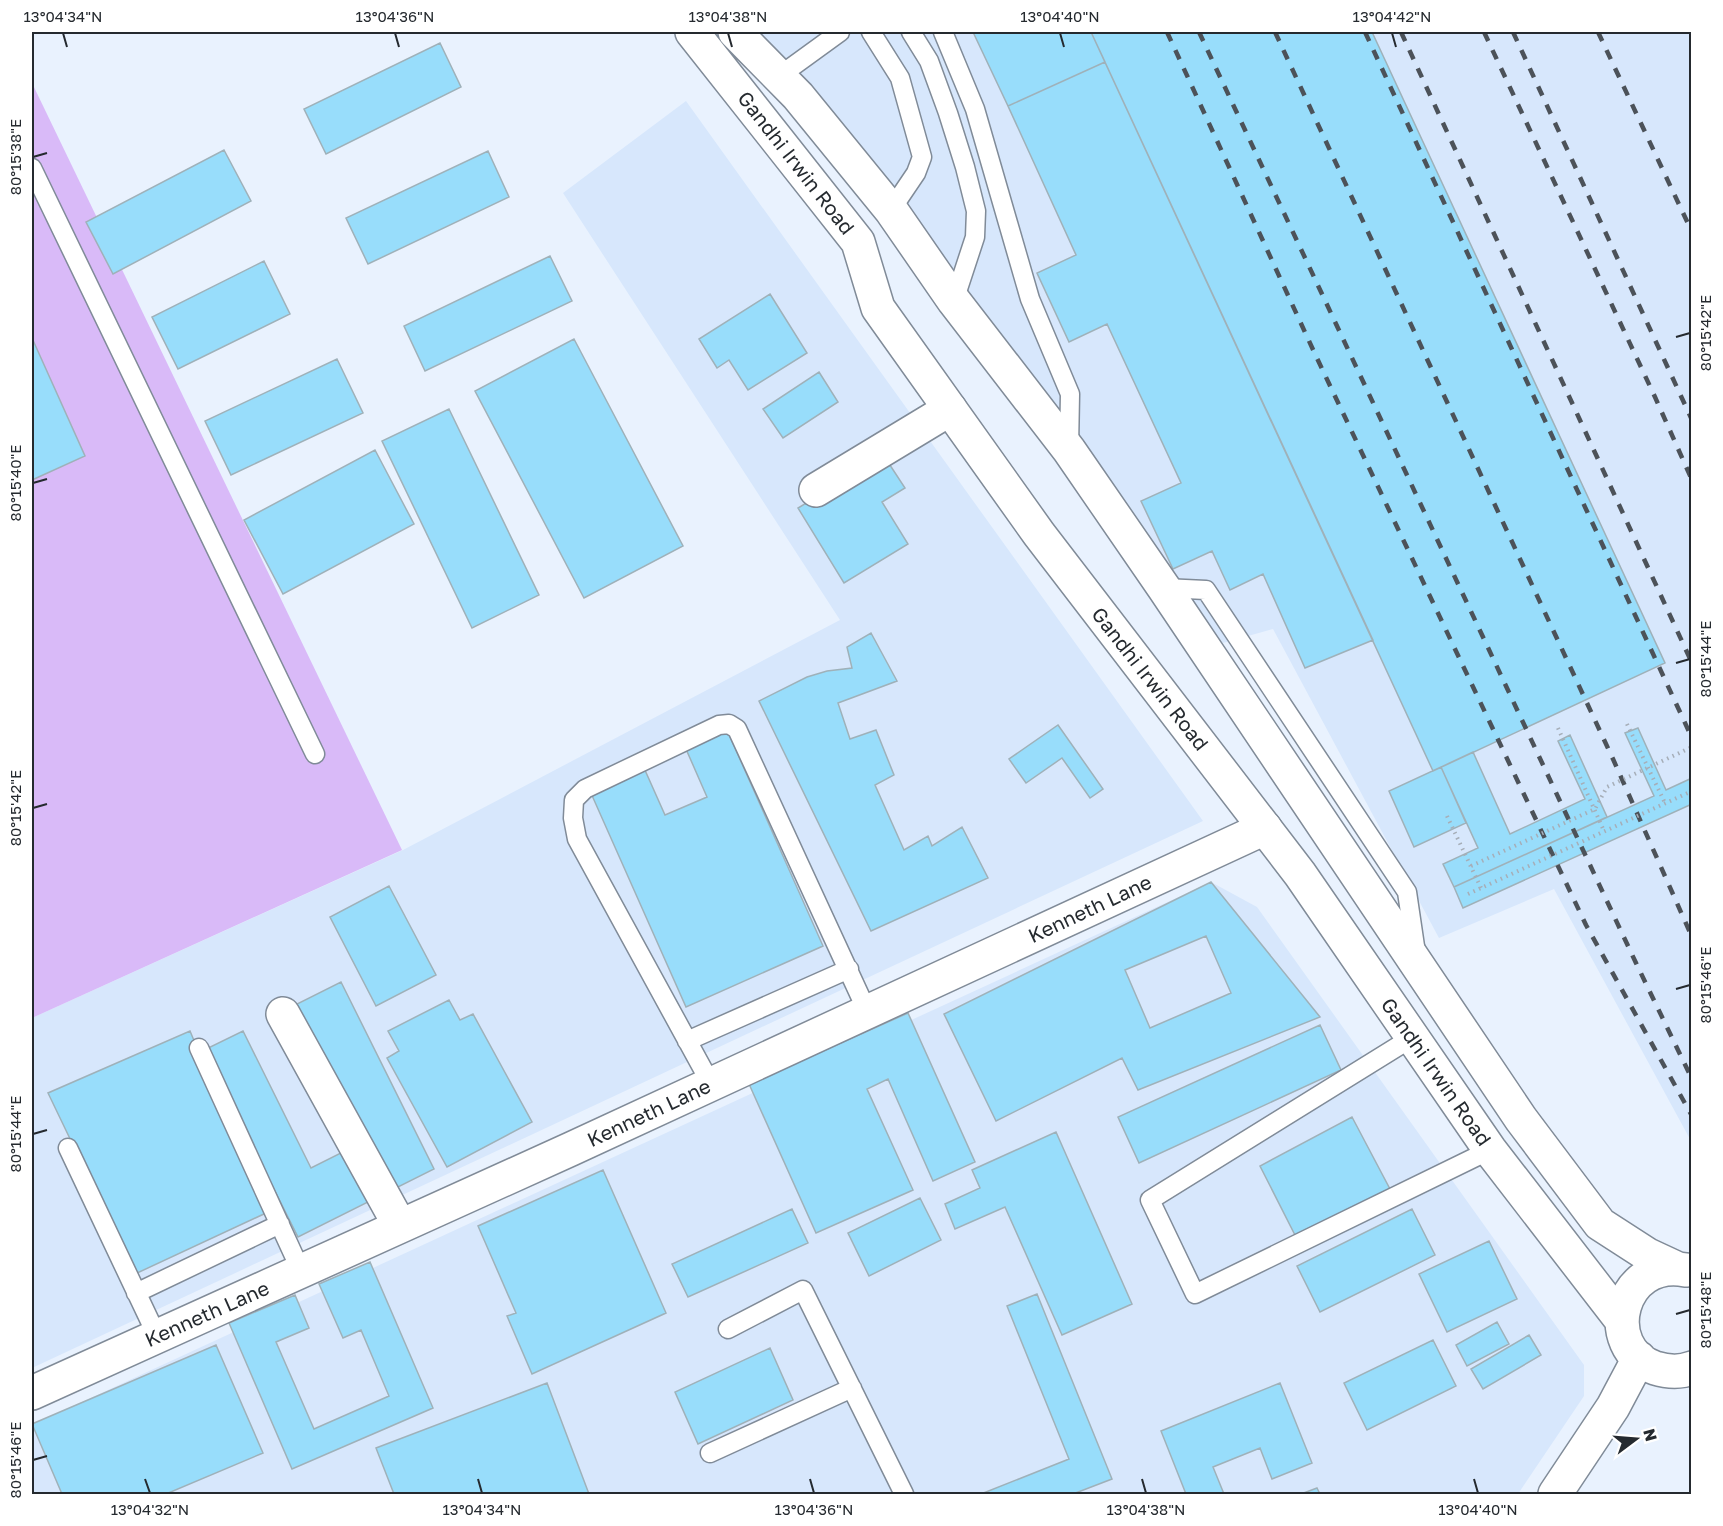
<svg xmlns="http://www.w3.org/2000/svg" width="1723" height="1526" font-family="'Golos Text',sans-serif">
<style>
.built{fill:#d7e7fc}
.green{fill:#d9baf8}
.building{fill:#98ddfb;stroke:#9fb1b9;stroke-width:1.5;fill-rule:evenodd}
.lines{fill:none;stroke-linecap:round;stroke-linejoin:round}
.service-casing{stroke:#808b98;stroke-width:21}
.minor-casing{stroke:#808b98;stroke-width:36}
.secondary-casing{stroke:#808b98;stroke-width:36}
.path{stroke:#a6aeb8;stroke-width:4;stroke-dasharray:1.5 4.5;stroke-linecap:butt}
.service{stroke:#fff;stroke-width:18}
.minor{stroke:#fff;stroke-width:33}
.secondary{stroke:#fff;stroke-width:33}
.rail{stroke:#4c5259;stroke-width:4.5;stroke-dasharray:10 10;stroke-linecap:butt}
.path-bridge{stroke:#a6aeb8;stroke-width:4;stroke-dasharray:1.5 4.5;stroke-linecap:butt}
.ticks{fill:none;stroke:#252a2f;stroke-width:2}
.labels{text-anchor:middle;stroke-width:5;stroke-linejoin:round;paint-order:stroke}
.street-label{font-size:20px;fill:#252a2f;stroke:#fff}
.neatline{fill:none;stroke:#252a2f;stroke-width:2}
.ticks-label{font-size:15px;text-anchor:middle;fill:#252a2f}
</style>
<rect width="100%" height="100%" fill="#e9f2fe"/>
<path class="built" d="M725,32H1691V1141L1554,889L1439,938L1273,629L1223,643L945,284Z
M686,101L1203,821L32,1368V1018L403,850L840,620L563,193Z
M1211,882L1257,907L1584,1365V1396L1518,1494H32V1425Z"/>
<path class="green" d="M32,83L402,850L32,1018Z"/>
<path class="building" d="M973,32H1091L1105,62L1008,106Z
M1091,32H1372L1665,663L1433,771Z
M440,43L461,87L326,154L304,109Z
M1105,62L1373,640L1305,668L1263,574L1230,590L1212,551L1173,569L1141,501L1181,483L1107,324L1069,342L1037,273L1076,255L1008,106Z
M224,150L251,201L113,274L86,222Z
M488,151L509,197L368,264L346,218Z
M550,256L572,301L425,371L404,326Z
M264,261L290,314L178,369L152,317Z
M770,294L807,353L748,390L729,360L717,368L699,339Z
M32,338L85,456L32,480Z
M574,339L683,546L584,598L475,391Z
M337,359L363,413L231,475L205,421Z
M819,372L838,402L783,438L763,409Z
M449,409L539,595L472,628L382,441Z
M375,450L414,524L283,594L244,520Z
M884,456L905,488L882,502L908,544L844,583L798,508Z
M871,633L897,681L838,703L850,739L876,730L894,775L875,785L904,850L928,836L932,846L962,827L988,878L871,931L759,701L807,677L827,671L852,668L847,647Z
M1058,725L1103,789L1090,798L1062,758L1026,783L1009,759Z
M1638,728L1666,790L1692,778V804L1463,908L1454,887L1654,796L1625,733Z
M727,730L823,946L686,1007L590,791L644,768L665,815L707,797L686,749Z
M1570,735L1607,817L1454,887L1443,864L1478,848L1441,767L1473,752L1510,834L1585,799L1558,741Z
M1441,767L1466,823L1414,847L1389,791Z
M1211,882L1320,1017L1138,1090L1122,1058L996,1121L944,1014ZM1206,936L1231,993L1150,1028L1125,970Z
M389,886L436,975L376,1006L330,917Z
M341,982L434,1169L298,1237L204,1050L243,1031L311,1168L363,1142L295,1005Z
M449,1000L460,1020L473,1014L532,1122L447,1167L387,1058L399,1051L388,1031Z
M908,1013L975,1162L933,1181L888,1079L867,1089L913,1190L816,1233L749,1084Z
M1320,1025L1341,1070L1139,1163L1118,1117Z
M190,1031L266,1213L135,1274L48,1093Z
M1352,1117L1391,1191L1297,1239L1260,1166Z
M1056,1132L1132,1304L1062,1335L1005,1207L955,1229L945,1204L980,1188L972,1170Z
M603,1170L666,1313L532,1374L507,1316L516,1313L478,1226Z
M920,1198L941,1240L869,1276L848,1233Z
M792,1209L808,1243L688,1297L672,1264Z
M1412,1209L1435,1255L1320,1312L1297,1266Z
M1489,1241L1517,1299L1447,1332L1419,1274Z
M370,1262L433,1408L292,1469L229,1323L295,1295L309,1328L276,1342L314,1429L389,1396L361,1330L343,1338L319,1284Z
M1037,1294L1112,1479L1073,1494H981L1069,1459L1007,1306Z
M1497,1322L1509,1344L1467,1366L1456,1345Z
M1529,1335L1541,1355L1483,1389L1471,1369Z
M1433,1340L1456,1386L1367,1430L1344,1383Z
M216,1345L263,1453L166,1494H62L32,1424Z
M770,1348L793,1400L698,1444L675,1392Z
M547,1383L589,1494H394L376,1448Z
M1280,1383L1312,1463L1272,1479L1260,1448L1213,1467L1224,1494H1186L1161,1431Z
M1317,1488L1320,1494H1301Z"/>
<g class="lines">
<g class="service-casing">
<path id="service" d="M871,32L900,78L922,157L916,173L891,210
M911,32L929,61L948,113L965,167L976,211L975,237L954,301
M943,32L975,109L1030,299L1070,394L1069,448
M778,77L840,32
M32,168L315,754
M1164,588L1206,590L1407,892L1416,953
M1413,1037L1150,1200L1195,1294L1490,1150
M687,1041L849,969
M199,1048L301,1271
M711,1084L577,839L573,818L574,800L585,789L719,725L729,724L737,729L867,1011
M68,1148L157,1336
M136,1293L280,1224
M728,1329L803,1290L904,1494
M710,1453L852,1388"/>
</g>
<g class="minor-casing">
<path id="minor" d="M816,490L950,409
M283,1014L400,1226
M32,1393L571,1149L1265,828"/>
</g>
<g class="secondary-casing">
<path id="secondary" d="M692,32L858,242L878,308L1039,534L1300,874L1490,1150L1622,1321
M735,32L798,96L891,210L954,301L1069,450L1164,588L1521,1119L1600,1224L1648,1255L1676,1268
M1686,1270C1620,1257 1598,1348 1655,1368C1668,1372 1679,1373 1692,1368
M1555,1494L1613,1407L1639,1358"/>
</g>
<path class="path" d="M1627,724L1665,803
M1558,728L1604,831
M1447,816L1481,888"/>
<use href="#service" class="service"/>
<use href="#minor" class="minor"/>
<use href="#secondary" class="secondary"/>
<path class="rail" d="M1167,32L1315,354L1586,925L1692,1116
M1199,32L1636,963L1692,1079
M1275,32L1613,759L1692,937
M1365,32L1692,738
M1401,32L1692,663
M1484,32L1655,397L1692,480
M1513,32L1692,420
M1598,32L1692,232"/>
<path class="path-bridge" d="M1471,866L1595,809L1607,787L1692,747
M1468,894L1692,791"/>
</g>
<path class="ticks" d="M63,33L67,47M395,33L399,47M728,33L732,47M1060,33L1064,47M1392,33L1396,47M33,157L47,153M1676,337L1690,333M33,483L47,479M1676,663L1690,659M33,808L47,804M1676,989L1690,985M33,1134L47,1130M1676,1314L1690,1310M33,1460L47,1456M145,1479L150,1493M478,1479L482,1493M810,1479L814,1493M1142,1479L1146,1493M1474,1479L1478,1493"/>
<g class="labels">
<g class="street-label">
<text transform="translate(796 163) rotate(52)" y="7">Gandhi Irwin Road</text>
<text transform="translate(1150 679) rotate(52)" y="7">Gandhi Irwin Road</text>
<text transform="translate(1090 909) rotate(-25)" y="7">Kenneth Lane</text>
<text transform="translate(1436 1072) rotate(55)" y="7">Gandhi Irwin Road</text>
<text transform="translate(649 1113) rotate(-25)" y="7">Kenneth Lane</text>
<text transform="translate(207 1314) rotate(-24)" y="7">Kenneth Lane</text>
</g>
</g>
<rect width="1723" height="1526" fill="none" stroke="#ffffff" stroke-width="66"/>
<g transform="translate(1636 1439) rotate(74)" stroke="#ffffff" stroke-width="4.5" paint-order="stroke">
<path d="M0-4.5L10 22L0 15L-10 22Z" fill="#252a2f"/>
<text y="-9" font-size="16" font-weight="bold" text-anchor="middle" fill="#252a2f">N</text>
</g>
<rect x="33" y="33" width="1657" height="1460" class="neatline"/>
<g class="ticks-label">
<text x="63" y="22">13°04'34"N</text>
<text x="395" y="22">13°04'36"N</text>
<text x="728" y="22">13°04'38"N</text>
<text x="1060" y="22">13°04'40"N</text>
<text x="1392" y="22">13°04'42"N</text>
<text transform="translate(16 157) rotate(-90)" y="5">80°15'38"E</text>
<text transform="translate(1706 333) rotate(-90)" y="5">80°15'42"E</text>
<text transform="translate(16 483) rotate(-90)" y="5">80°15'40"E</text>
<text transform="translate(1706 659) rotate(-90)" y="5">80°15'44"E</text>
<text transform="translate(16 808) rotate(-90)" y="5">80°15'42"E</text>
<text transform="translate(1706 985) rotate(-90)" y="5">80°15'46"E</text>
<text transform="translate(16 1134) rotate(-90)" y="5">80°15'44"E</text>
<text transform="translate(1706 1310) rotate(-90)" y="5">80°15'48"E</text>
<text transform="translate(16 1460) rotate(-90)" y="5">80°15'46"E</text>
<text x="150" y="1515">13°04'32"N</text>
<text x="482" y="1515">13°04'34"N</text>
<text x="814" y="1515">13°04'36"N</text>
<text x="1146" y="1515">13°04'38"N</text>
<text x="1478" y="1515">13°04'40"N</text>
</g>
</svg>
